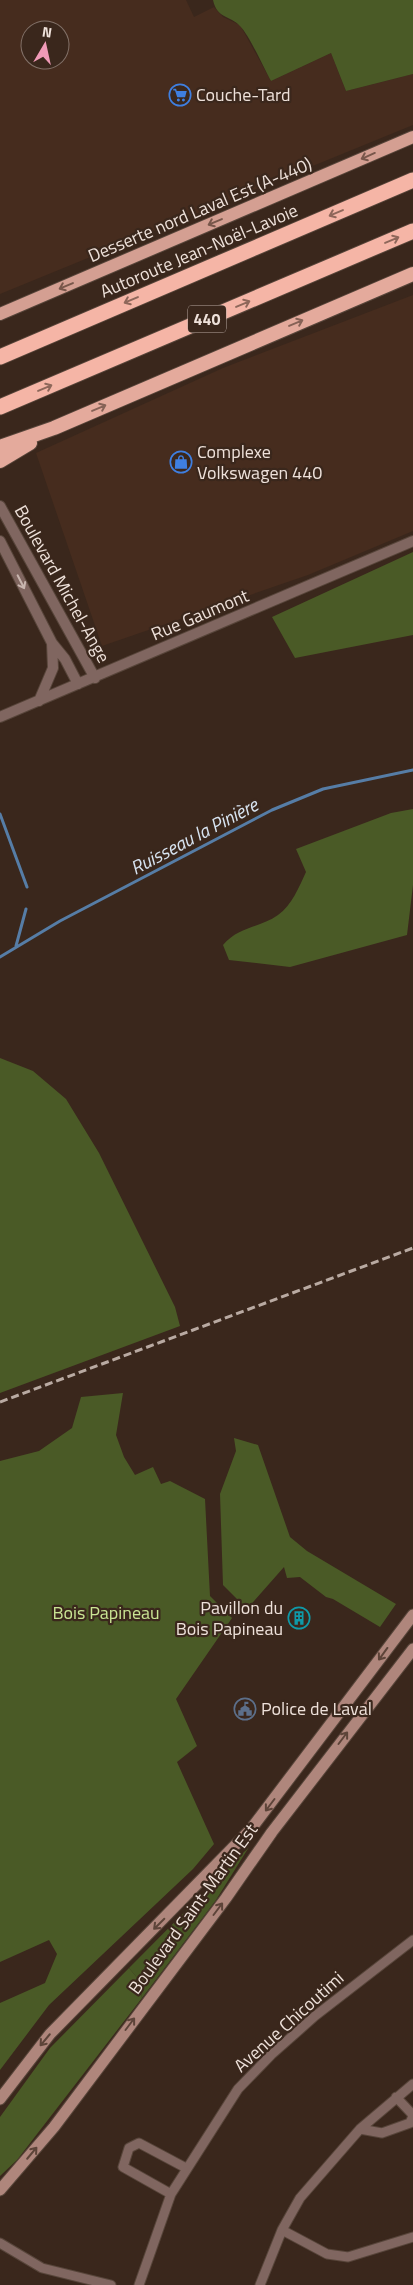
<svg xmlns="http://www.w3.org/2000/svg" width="413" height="2285" font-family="'Titillium Web',sans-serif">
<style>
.built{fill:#462c1e;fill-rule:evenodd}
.green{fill:#475724}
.forest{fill:#4a5a26}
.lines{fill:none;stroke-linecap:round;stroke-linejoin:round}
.stream{stroke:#567da6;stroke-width:3}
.minor-casing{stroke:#57453a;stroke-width:11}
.tertiary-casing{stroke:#57453a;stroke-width:12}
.secondary-casing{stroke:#57453a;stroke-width:13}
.primary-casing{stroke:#57453a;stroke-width:14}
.trunk-casing{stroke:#57453a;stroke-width:16}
.motorway-casing{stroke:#57453a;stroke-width:17}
.minor{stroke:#806660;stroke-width:9}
.tertiary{stroke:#806660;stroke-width:10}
.secondary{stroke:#af867c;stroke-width:11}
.primary{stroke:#d49f92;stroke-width:12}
.trunk{stroke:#e4aa9c;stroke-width:14}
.motorway{stroke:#f5b5a6;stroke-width:15}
.rail{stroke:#b9aaa2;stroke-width:3;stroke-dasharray:8 4;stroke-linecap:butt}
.oneway{stroke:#78574b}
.oneway2{stroke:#8e675a}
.oneway3{stroke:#866256}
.oneway4{stroke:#c8b6af}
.oneway5{stroke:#5d4439}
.labels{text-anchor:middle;stroke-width:4.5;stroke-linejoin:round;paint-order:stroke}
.shield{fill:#3a271c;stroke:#b8a9a1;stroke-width:1}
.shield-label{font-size:16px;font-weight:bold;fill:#eee1da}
.poi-label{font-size:18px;fill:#eee1da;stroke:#3a271c;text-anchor:start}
.street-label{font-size:18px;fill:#eee1da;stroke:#3a271c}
.park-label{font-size:18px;fill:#cae594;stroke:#3a271c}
.water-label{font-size:19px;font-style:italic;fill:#d8e4f1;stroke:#3a271c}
</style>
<rect width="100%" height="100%" fill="#3a271c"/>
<path class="built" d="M0,0H186L194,17L214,7L223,17L240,25L271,81L331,53L346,91L413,74V125L0,294ZM30,30H60V60H30Z
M413,295V531L308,575L102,646L36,453L223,368Z"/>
<path class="green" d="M249,1847L216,1900L142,1998L138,1979L129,1968Z"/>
<path class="forest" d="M213,0H413V74L346,91L331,53L271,81C264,68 249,35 240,26C230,15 217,19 213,0Z
M413,552V635L295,658L272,617Z
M413,809V885L407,935L290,967L229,960L223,945C239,926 260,928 278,915C292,905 299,887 306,872L296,849L391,813Z
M0,1058L33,1071L66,1099L99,1153L175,1307L180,1326L0,1393Z
M123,1393L116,1435L124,1457L135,1475L153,1467L161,1484L170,1481L205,1499L210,1596L232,1618L176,1699L197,1746L177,1762L214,1844L193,1869L49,2005L0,2070V2003L45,1983L57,1954L49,1940L0,1962V1461L39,1451L72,1428L81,1397Z
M234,1438L258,1445L290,1537L307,1551L396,1604L380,1627L333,1599L326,1597L300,1577L287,1578L284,1567L247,1609L223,1585L220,1494L236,1451Z
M129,1968L138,1979L142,1998L17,2160L0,2176V2117L50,2048Z"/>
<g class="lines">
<path class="stream" d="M0,814L27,887
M16,946L26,909
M0,957L60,921L272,810L323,789L413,770"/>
<g class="minor-casing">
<path id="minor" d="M396,2097L413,2115
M360,2129L382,2133L410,2123L413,2116
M171,2194L123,2167L129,2148L139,2143L186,2168
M282,2230L327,2254L348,2257L413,2237
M0,2243L42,2268L111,2285
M139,2285L171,2194L238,2089L271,2055L315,2016L413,1940
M260,2285L282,2230L300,2198L360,2129L413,2084"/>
</g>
<g class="tertiary-casing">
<path id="tertiary" d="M0,506L95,678
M0,541L52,643L65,659L78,684
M39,701L53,668L52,643
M0,717L413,541"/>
</g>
<g class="secondary-casing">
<path id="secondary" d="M0,2099L50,2034L251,1829L413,1615
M0,2190L54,2127L226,1898L272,1832L413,1649"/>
</g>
<g class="primary-casing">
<path id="primary" d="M0,314L413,137"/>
</g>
<g class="trunk-casing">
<path id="trunk" d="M0,447L54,428L413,274
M0,461L30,443"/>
</g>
<g class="motorway-casing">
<path id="motorway" d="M0,357L413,180
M0,407L413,231"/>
</g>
<use href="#minor" class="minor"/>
<use href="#tertiary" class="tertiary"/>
<use href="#secondary" class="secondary"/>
<use href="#primary" class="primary"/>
<use href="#trunk" class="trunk"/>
<use href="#motorway" class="motorway"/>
<path class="rail" d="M0,1402L413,1248"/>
</g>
<defs><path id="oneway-shaft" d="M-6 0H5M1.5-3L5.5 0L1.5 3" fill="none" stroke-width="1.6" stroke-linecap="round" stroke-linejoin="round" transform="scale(1.25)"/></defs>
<g class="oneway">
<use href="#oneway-shaft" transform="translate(368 156) rotate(156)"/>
<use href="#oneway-shaft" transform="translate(215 222) rotate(157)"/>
<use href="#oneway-shaft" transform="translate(66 286) rotate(157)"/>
</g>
<g class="oneway2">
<use href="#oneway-shaft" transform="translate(336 213) rotate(157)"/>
<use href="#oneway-shaft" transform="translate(392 240) rotate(-23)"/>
<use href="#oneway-shaft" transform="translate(131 300) rotate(157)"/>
<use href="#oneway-shaft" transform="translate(243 304) rotate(-23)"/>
<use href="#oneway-shaft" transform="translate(45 388) rotate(-23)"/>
</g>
<g class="oneway3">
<use href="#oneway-shaft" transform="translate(296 323) rotate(-23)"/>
<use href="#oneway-shaft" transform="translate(99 408) rotate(-23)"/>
</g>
<use class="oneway4" href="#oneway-shaft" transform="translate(21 582) rotate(63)"/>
<g class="oneway5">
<use href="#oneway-shaft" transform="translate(383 1654) rotate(126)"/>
<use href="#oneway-shaft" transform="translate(343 1738) rotate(-53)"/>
<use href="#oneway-shaft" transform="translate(270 1805) rotate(127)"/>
<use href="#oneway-shaft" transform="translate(218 1909) rotate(-53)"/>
<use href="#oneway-shaft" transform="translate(159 1924) rotate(135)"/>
<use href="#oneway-shaft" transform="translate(130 2024) rotate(-53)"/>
<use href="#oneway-shaft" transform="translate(45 2040) rotate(130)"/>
<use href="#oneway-shaft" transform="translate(32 2153) rotate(-50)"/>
</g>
<defs>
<g id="supermarket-ring" transform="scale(1.125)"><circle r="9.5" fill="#3a271c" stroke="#3f7fe0" stroke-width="1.5"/><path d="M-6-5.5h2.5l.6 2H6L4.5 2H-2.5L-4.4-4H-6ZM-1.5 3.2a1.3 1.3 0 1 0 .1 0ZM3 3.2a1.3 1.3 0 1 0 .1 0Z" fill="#3f7fe0"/></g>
<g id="shop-ring" transform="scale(1.125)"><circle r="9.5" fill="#3a271c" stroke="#3f7fe0" stroke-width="1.5"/><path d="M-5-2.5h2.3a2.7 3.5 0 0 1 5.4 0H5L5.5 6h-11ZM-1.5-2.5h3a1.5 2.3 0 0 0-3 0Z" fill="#3f7fe0"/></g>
<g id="building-ring" transform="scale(1.125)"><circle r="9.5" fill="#3a271c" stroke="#0f9aa8" stroke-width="1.5"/><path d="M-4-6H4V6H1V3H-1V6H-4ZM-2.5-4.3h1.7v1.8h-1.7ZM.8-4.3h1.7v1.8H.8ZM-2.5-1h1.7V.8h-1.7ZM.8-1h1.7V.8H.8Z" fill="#0f9aa8"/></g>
<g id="civic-ring" transform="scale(1.125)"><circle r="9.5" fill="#3a271c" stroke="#5c6f8a" stroke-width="1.5"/><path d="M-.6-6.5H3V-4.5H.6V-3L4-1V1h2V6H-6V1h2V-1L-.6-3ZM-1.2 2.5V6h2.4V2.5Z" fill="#5c6f8a"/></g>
</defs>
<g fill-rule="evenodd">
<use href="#supermarket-ring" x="180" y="95"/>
<use href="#shop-ring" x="181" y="462"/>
<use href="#building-ring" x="299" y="1618"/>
<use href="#civic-ring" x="245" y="1709"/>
</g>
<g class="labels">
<rect class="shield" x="188" y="305.5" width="38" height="27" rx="4"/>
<g class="shield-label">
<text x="207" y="325">440</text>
</g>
<g class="poi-label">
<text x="196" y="101">Couche-Tard</text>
<text x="197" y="458">Complexe<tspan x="197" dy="21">Volkswagen 440</tspan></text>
<text x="283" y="1614" text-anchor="end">Pavillon du<tspan x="283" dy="21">Bois Papineau</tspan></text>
<text x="261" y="1715">Police de Laval</text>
</g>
<g class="street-label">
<text transform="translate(200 210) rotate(-23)" y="6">Desserte nord Laval Est (A-440)</text>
<text transform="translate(199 251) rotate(-23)" y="6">Autoroute Jean-Noël-Lavoie</text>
<text transform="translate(62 584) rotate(61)" y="6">Boulevard Michel-Ange</text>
<text transform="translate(200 615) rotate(-23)" y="6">Rue Gaumont</text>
<text transform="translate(193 1909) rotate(-54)" y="6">Boulevard Saint-Martin Est</text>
<text transform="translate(289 2022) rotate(-42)" y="6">Avenue Chicoutimi</text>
</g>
<g class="park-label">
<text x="106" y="1619">Bois Papineau</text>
</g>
<g class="water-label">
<text transform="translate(194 836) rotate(-28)" y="7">Ruisseau la Pinière</text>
</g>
</g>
<g transform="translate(45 45) rotate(9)"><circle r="24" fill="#3a271c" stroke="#827168"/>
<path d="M0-4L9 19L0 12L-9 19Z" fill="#f09ab7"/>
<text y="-8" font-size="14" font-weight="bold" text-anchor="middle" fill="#eee1da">N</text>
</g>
</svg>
